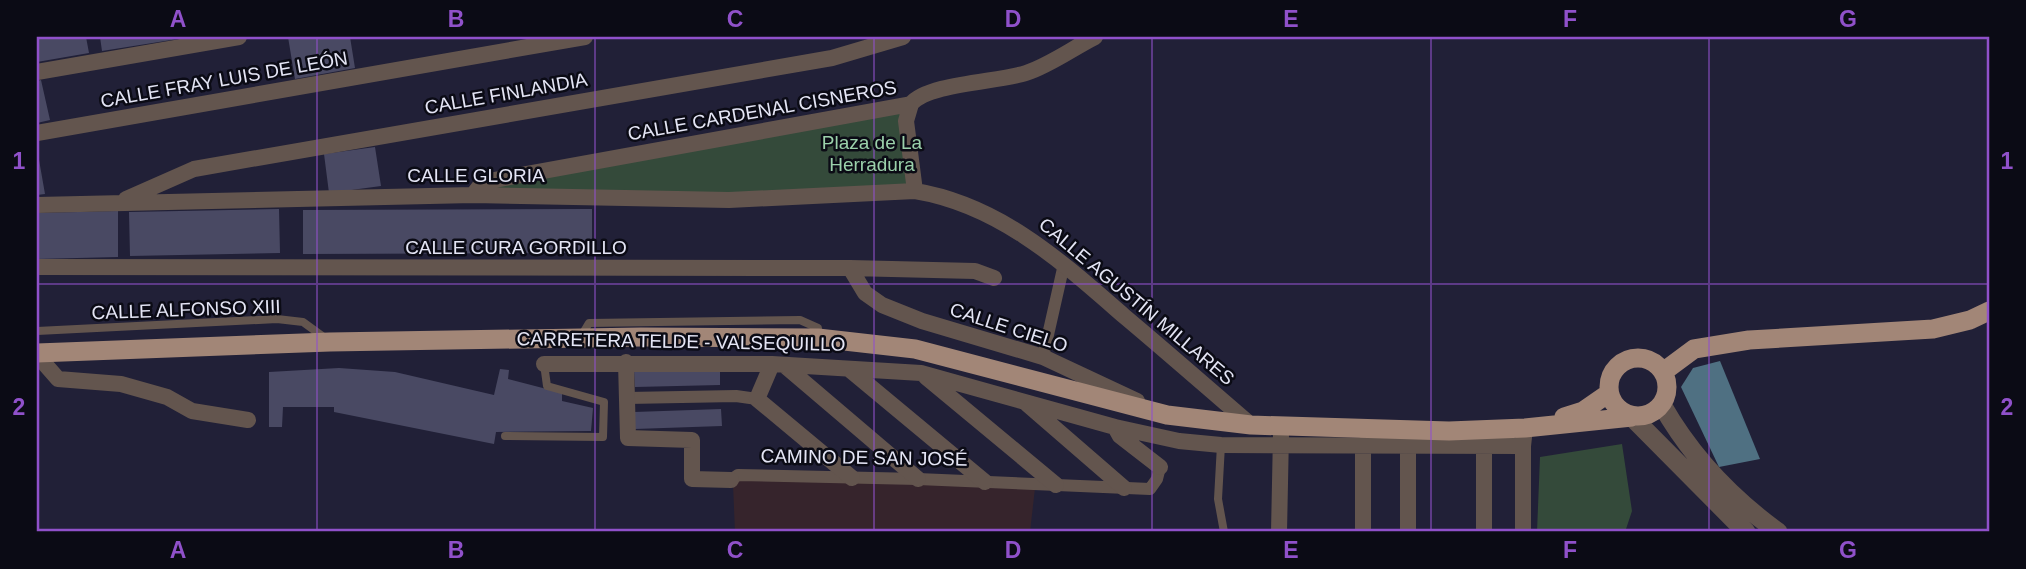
<svg xmlns="http://www.w3.org/2000/svg" width="2026" height="569" font-family="Arial,sans-serif">
<style>
.education{fill:#36242c}
.green{fill:#344a3a}
.water{fill:#4f7082}
.building{fill:#494963}
.lines{fill:none;stroke-linecap:round;stroke-linejoin:round}
.service{stroke:#63554e;stroke-width:8}
.pedestrian{stroke:#63554e;stroke-width:12}
.minor{stroke:#63554e;stroke-width:16}
.tertiary{stroke:#63554e;stroke-width:19}
.primary{stroke:#a28677;stroke-width:19}
.grid{fill:none;stroke:#9051ca;stroke-width:2;stroke-opacity:0.55}
.labels{text-anchor:middle;stroke-width:5;stroke-linejoin:round;paint-order:stroke}
.street-label{font-size:19px;fill:#e4e5f5;stroke:#0b0b15}
.park-label{font-size:19px;fill:#9bd1ab;stroke:#0b0b15}
.neatline{fill:none;stroke:#9051ca;stroke-width:2.5}
.grid-label{font-size:23px;text-anchor:middle;font-weight:bold;fill:#9051ca}
</style>
<rect width="100%" height="100%" fill="#212037"/>
<path class="education" d="M737,477L1035,488L1030,532H735L733,484Z"/>
<path class="green" d="M903,111L911,186L731,196L483,192L486,184Z
M1622,444L1632,511L1625,532H1537L1540,457Z"/>
<path class="water" d="M1720,361L1760,459L1719,467L1681,387L1693,368Z"/>
<path class="building" d="M37,37H86L89,53L37,62Z
M100,37H184V38L102,51Z
M288,37H350L355,68L295,79Z
M41,80L50,120L37,123V81Z
M375,147L381,186L329,193L324,154Z
M38,154L45,194L37,195V155Z
M279,209L280,253L130,256L129,212Z
M592,209V253L303,254V210Z
M118,211V257L37,259V213Z
M339,368L395,372L494,395L500,369L509,370L508,379L562,393V401L593,408L591,431L496,432L494,444L334,412V407H283L282,427H269V372Z
M720,368V385L635,387L634,370Z
M721,409L722,426L635,429L634,412Z"/>
<g class="lines">
<path class="service" d="M37,331L277,319L303,322L325,338
M580,338L589,323L800,320L818,328V338
M505,436L603,437L604,402L547,386L544,364
M1221,445L1218,499L1224,532"/>
<path class="pedestrian" d="M1043,357L1064,264
M627,398L736,396L757,399
M731,480L738,475L918,479L1150,489L1157,479L1160,467"/>
<path class="minor" d="M37,72L239,37
M911,104L906,121L915,191C1000,205 1062,262 1124,316C1167,352 1209,389 1251,425
M37,133L585,37
M473,195L483,182L911,104C928,83 999,82 1026,73C1050,65 1073,48 1095,37
M126,199L194,169L832,58L903,37
M37,205L473,195L729,200L915,191
M37,267L850,268L975,271L994,278
M850,268L865,293L882,305L922,321L1043,357L1137,401
M37,355L58,379L121,384L167,397L192,411L248,420
M626,362L628,438L692,440V479L731,480
M544,364H772L921,373L1115,427L1179,441L1221,445L1523,446L1525,428
M772,364L757,399L852,478
M784,365L918,479
M849,369L985,482
M926,377L1056,485
M1027,404L1124,488
M1115,427L1120,436L1160,467
M1363,445V532
M1523,446V532
M1279,532L1281,434
M1408,532V445
M1484,532V447"/>
<path class="tertiary" d="M1662,405C1691,456 1731,498 1778,532
M1632,417L1746,532"/>
<path class="primary" d="M37,353L330,342L641,337L818,338L915,349L1167,415L1251,425L1449,431L1525,428L1632,417
M1609 387a29 29 0 1 1 58 0a29 29 0 1 1-58 0Z
M1663,372L1694,349L1749,340L1933,329L1970,320L1989,311
M1564,417L1583,411L1609,393"/>
</g>
<path class="grid" d="M317,37V532M595,37V532M874,37V532M1152,37V532M1431,37V532M1709,37V532M37,284H1989"/>
<g class="labels">
<g class="street-label">
<text transform="translate(224 79) rotate(-10)" y="7">CALLE FRAY LUIS DE LEÓN</text>
<text transform="translate(506 93) rotate(-10)" y="7">CALLE FINLANDIA</text>
<text transform="translate(762 110) rotate(-10)" y="7">CALLE CARDENAL CISNEROS</text>
<text x="476" y="182">CALLE GLORIA</text>
<text x="516" y="254">CALLE CURA GORDILLO</text>
<text transform="translate(1137 301) rotate(40)" y="7">CALLE AGUSTÍN MILLARES</text>
<text transform="translate(186 309) rotate(-2)" y="7">CALLE ALFONSO XIII</text>
<text transform="translate(1009 327) rotate(18)" y="7">CALLE CIELO</text>
<text transform="translate(681 341) rotate(1)" y="7">CARRETERA TELDE - VALSEQUILLO</text>
<text transform="translate(864 457) rotate(1)" y="7">CAMINO DE SAN JOSÉ</text>
</g>
<g class="park-label">
<text x="872" y="149">Plaza de La<tspan x="872" dy="22">Herradura</tspan></text>
</g>
</g>
<rect width="2026" height="569" fill="none" stroke="#0b0b15" stroke-width="77"/>
<rect x="38" y="38" width="1950" height="492" class="neatline"/>
<g class="grid-label">
<text x="178" y="27">A</text>
<text x="456" y="27">B</text>
<text x="735" y="27">C</text>
<text x="1013" y="27">D</text>
<text x="1291" y="27">E</text>
<text x="1570" y="27">F</text>
<text x="1848" y="27">G</text>
<text x="19" y="169">1</text>
<text x="2007" y="169">1</text>
<text x="19" y="415">2</text>
<text x="2007" y="415">2</text>
<text x="178" y="558">A</text>
<text x="456" y="558">B</text>
<text x="735" y="558">C</text>
<text x="1013" y="558">D</text>
<text x="1291" y="558">E</text>
<text x="1570" y="558">F</text>
<text x="1848" y="558">G</text>
</g>
</svg>
